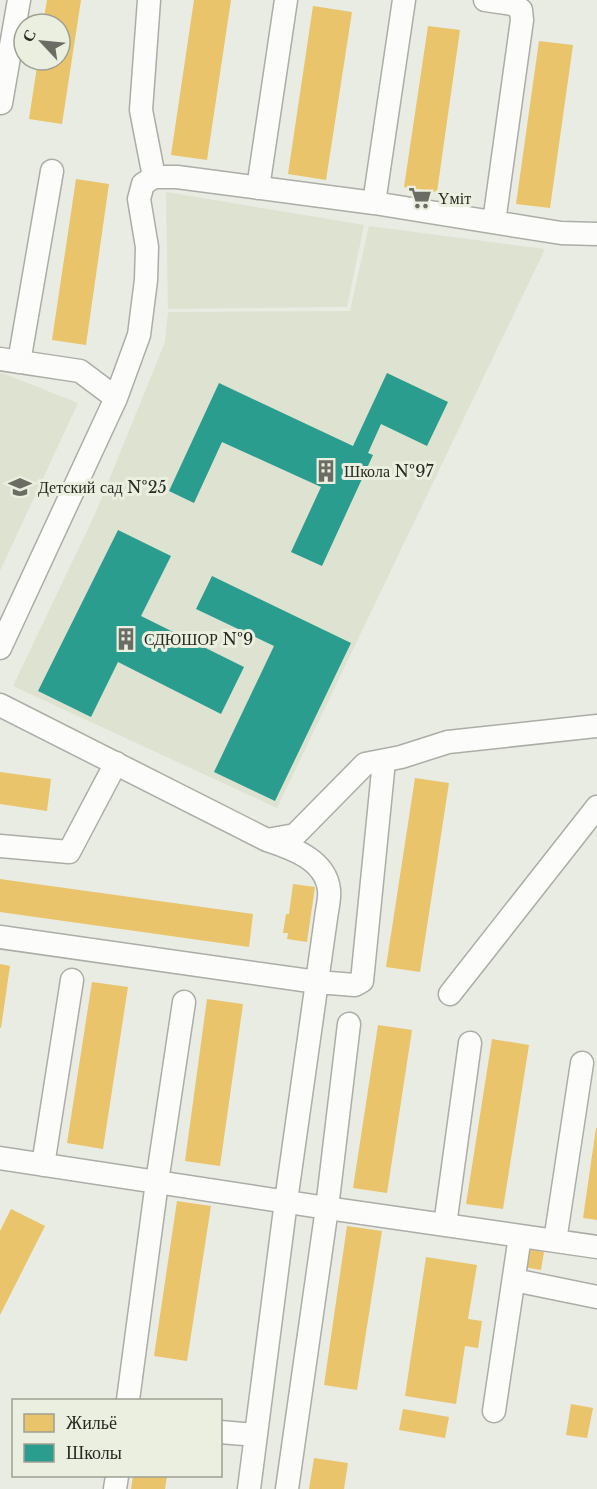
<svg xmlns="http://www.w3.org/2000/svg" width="597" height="1489" font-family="'Libre Baskerville',serif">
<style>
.built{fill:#dde2d1}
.homes{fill:#e9c46a}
.schools{fill:#2a9d8f}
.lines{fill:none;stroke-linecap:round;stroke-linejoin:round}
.minor-casing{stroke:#abada6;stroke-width:25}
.minor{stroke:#fcfcfb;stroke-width:22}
.labels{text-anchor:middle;stroke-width:6;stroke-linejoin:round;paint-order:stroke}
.poi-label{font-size:16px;fill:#272922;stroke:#ebefdf;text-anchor:start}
</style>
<rect width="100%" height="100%" fill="#e9ece2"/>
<path class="built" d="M166,192L364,225L347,307L168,309Z
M369,226L545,249L277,808L13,686L96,512L165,342L168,312L350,311Z
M0,373L5,374L78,403L0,571Z"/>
<path class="homes" d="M47,0H81L62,124L29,119L38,60H60V24H43Z
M194,0H231L207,160L171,155Z
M313,6L352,12L326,180L288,174Z
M428,26L460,30L437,192L404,187Z
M539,41L573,45L550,208L516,204Z
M76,179L109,184L86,345L52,340Z
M0,772L51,779L47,811L0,804Z
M415,778L449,783L420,972L386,967Z
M0,879L253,914L249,947L0,912Z
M293,884L315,887L307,942L287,939L288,933H283L286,914H289Z
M0,964L10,966L1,1028H0Z
M92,982L128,987L103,1149L67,1143Z
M207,999L243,1004L220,1166L185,1161Z
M378,1025L412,1030L387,1193L353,1188Z
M492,1039L529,1045L503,1209L466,1204Z
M596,1128H597V1220L583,1218Z
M177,1201L211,1206L187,1361L154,1356Z
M11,1209L45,1226L0,1315V1231Z
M347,1226L382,1231L357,1390L324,1385Z
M527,1249L544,1252L541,1270L524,1267Z
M426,1257L477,1265L468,1319L482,1321L478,1348L465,1346L456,1404L405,1396Z
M571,1404L593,1408L587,1438L566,1435Z
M403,1409L449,1417L445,1438L399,1430Z
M314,1458L348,1463L344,1489H309Z
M133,1476H167L165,1489H131Z"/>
<path class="schools" d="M387,373L448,402L427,446L381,424L368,453L373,455L322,566L291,552L321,487L222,442L194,503L169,491L219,383L353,446Z
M118,530L171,556L141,616L244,667L221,714L118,662L91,717L38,691Z
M212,576L351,643L275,801L214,772L274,646L196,609Z"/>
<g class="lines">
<g class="minor-casing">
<path id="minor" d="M149,0L141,110L154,177
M485,0L513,4L521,10L522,20L494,222
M1,103L19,0
M258,188L286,0
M374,203L404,0
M0,359L80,371L116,398
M19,362L52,171
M0,648L116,398L139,335L146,280L147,247L139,199L143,184L154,177H177L374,203L561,233L597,234
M0,705L267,840C292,848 326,860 329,890C330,899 327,909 326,918L286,1201L249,1489
M267,840L295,835L365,764L401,757L448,742L597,726
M0,846L69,852L116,763
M0,937L317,982L355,985L362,981L384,761
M450,994L597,807
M0,1158L327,1208L597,1247
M43,1165L72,980
M445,1225L470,1043
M555,1241L582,1063
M514,1280L597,1297
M128,1400L157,1182L184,1002
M494,1411L520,1236
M220,1432L256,1435
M115,1489L117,1476
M287,1489L327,1208L349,1024"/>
</g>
<use href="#minor" class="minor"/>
</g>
<defs>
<g id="supermarket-bare" transform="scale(1.8)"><path d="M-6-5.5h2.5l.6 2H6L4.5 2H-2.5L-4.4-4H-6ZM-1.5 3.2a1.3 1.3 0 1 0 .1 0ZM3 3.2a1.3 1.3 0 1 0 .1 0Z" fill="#6b6d65" stroke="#ebefdf" stroke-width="2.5" paint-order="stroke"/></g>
<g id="building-bare" transform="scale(1.8)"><path d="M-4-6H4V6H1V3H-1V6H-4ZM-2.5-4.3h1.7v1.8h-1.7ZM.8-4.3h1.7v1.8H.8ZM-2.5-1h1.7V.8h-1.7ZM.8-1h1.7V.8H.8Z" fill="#6b6d65" stroke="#ebefdf" stroke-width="2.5" paint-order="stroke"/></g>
<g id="school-bare" transform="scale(1.8)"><path d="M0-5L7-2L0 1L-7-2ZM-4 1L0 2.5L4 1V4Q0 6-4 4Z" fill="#6b6d65" stroke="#ebefdf" stroke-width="2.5" paint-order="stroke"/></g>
</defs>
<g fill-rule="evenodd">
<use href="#supermarket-bare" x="420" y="198"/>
<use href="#building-bare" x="326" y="471"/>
<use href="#school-bare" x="20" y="487"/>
<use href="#building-bare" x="126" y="639"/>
</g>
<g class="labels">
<g class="poi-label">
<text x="438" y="204">Үміт</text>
<text x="344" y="477">Школа №97</text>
<text x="38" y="493">Детский сад №25</text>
<text x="144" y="645">СДЮШОР №9</text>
</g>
</g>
<rect x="12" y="1399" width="210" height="78" fill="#ebefdf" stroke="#9da093" stroke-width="1.5"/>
<rect x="24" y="1414" width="30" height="18" fill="#e9c46a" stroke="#9da093" stroke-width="1.5"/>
<text x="66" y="1429" font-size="18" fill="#272922">Жильё</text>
<rect x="24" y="1444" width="30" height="18" fill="#2a9d8f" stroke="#9da093" stroke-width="1.5"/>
<text x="66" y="1459" font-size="18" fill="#272922">Школы</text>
<g transform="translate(42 42) rotate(296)"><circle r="28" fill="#ebefdf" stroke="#9da093" stroke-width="1.5"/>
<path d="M0-4.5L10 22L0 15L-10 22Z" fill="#6b6d65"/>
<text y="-9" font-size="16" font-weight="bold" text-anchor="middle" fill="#272922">С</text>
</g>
</svg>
